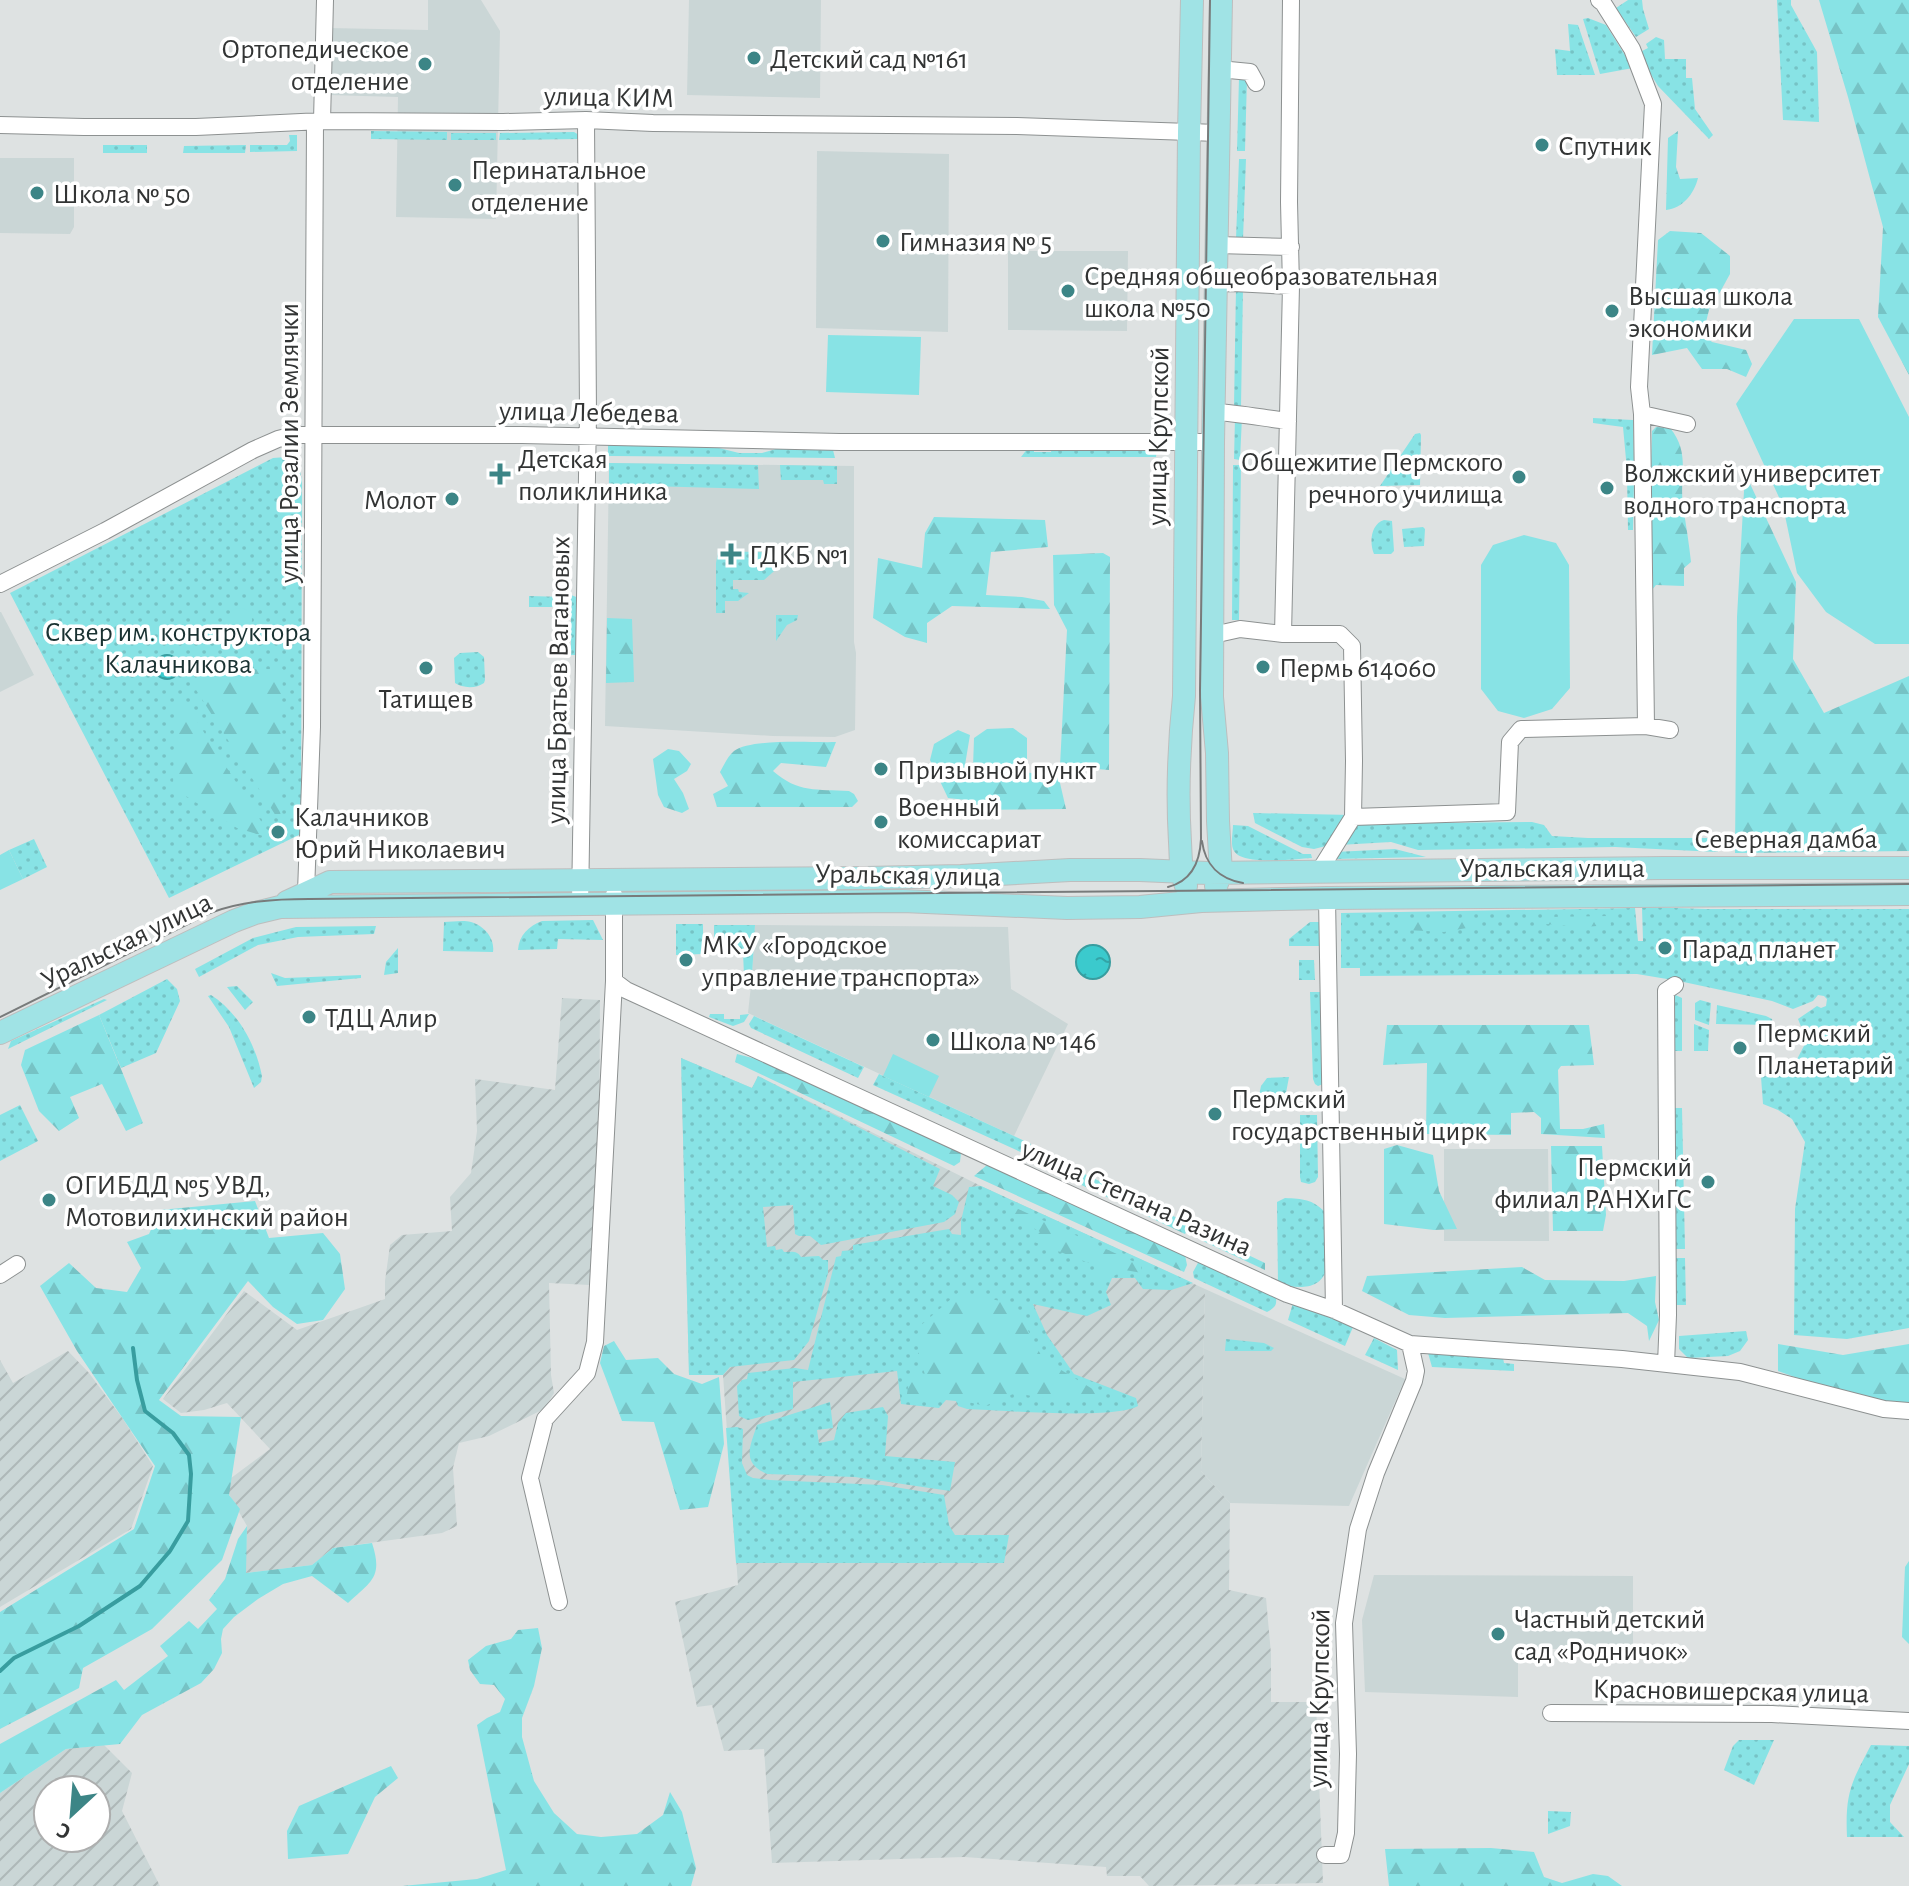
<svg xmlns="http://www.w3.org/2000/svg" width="1909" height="1886" font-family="'Alegreya Sans',sans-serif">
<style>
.built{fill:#cad6d6}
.industrial{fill:url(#industrial-furrows);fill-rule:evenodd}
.grass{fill:url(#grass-dots)}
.forest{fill:url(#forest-firs)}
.garden{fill:#88e3e5}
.water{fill:url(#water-ripples);stroke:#389d9f;stroke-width:2}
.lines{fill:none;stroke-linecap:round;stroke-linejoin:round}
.stream{stroke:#389d9f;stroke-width:4}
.minor-casing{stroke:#8d9191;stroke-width:18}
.major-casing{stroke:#bdbebe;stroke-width:24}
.minor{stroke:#fff;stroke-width:16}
.major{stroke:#a0e3e5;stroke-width:22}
.tram{stroke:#787b7b;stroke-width:2}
.poi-dot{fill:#3c8586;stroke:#fff;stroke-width:3}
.labels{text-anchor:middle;stroke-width:7;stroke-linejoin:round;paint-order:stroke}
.poi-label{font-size:28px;fill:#323434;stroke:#fff;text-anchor:start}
.street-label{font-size:28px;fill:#323434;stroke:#fff}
.park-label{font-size:28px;fill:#1a3232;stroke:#fff}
</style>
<defs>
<pattern id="industrial-furrows" width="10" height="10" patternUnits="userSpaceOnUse" patternTransform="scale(2)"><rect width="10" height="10" fill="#cad6d6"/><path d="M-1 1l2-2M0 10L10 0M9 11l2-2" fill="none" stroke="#aeb8b8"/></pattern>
<pattern id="grass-dots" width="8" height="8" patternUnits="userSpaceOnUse" patternTransform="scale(2)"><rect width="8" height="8" fill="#88e3e5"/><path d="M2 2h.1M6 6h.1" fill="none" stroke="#76c3c5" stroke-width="1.8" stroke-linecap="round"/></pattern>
<pattern id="forest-firs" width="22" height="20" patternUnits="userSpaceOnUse" patternTransform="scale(2)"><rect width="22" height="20" fill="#88e3e5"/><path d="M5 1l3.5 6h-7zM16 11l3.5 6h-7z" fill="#76c3c5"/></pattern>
<pattern id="water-ripples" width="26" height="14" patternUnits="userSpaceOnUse" patternTransform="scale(2)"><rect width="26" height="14" fill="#3bcacd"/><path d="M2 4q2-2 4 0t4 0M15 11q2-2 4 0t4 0" fill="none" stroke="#32a5a7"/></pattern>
</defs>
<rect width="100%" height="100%" fill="#dee2e2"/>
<path class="built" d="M428,0H481L500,31L496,219L396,217L398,97L329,95V28L428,30Z
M689,0H821L820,98L687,95Z
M817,151L949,154L948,332L816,328Z
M0,158H74V227L70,234L0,233Z
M1008,251H1128L1127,331L1008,330Z
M609,463L854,466V642L856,653L855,730L835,737L773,736L605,726Z
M0,612H1L34,675L0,692Z
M755,925L1008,927L1011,989L1068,1024L1014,1136L748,1013L752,976Z
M1444,1149H1548L1549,1241H1444Z
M1205,1289L1405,1379L1349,1506L1230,1503L1201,1471Z
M1374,1575L1633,1576V1649H1518V1697L1365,1692L1362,1620Z"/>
<path class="industrial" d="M562,998L600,1000L599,1163L590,1285L549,1283L551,1375L554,1393L544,1409L489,1436L459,1443L453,1468L457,1526L442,1533L333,1548L312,1565L245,1573L247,1526L223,1484L270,1449L227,1403L204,1410L181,1413L163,1399L244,1291L297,1330L385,1299V1281L390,1245L402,1235L452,1231L450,1197L471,1173L477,1131L475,1079L555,1090Z
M681,1058L752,1088L758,1076L981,1186L1205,1289L1201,1471L1230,1503L1229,1590L1266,1598L1271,1654V1702H1316L1323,1883L1149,1886L1140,1876H1107L1106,1867L964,1857L772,1863L764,1749L724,1751L712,1705L697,1707L675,1602L738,1585L723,1375H689Z
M68,1351L89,1373L123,1419L153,1466L131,1529L0,1607V1360L13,1383Z
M104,1745L132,1773L122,1811L160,1886H0V1793L66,1749ZM48,1790H96V1838H48Z"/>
<path class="grass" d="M1628,0H1642L1643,9L1649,29L1636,37L1616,8Z
M1777,0H1791V5L1817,52L1819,122L1783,120Z
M1588,18L1606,25L1633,68L1600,74L1583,19Z
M1568,24L1578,25L1595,75H1557L1555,49L1570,51Z
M1656,37L1664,40L1665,59H1686V78H1692L1695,109L1713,135L1709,139L1658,86L1638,53L1648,48L1646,44Z
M1239,78H1247L1245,151H1237Z
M371,131L447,132V140L371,139Z
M574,132L579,135L580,139L499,140L500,133Z
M451,133H496V140H451Z
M289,135H297V151L250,152V145H287L290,141Z
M103,145H147V153H103Z
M246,145L245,153H183L184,146Z
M1239,159H1246L1243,239H1236Z
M1236,288H1243L1241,406H1234Z
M1235,417H1242L1240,460L1234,459Z
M1593,418L1633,420L1634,468L1627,470L1623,427L1593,423Z
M1420,433L1421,435L1420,485L1380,486L1415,434Z
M608,444L711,446L739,453H762L783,447H830L833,450L835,458L608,456Z
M1034,447V452H1051L1052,447L1157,448L1156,457H1021L1028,448Z
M286,457L298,463L302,480L301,834L169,898L10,593L273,458Z
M609,463L758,465L759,489L646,486L645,502L609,500Z
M780,465L837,466V484H824L823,480H781Z
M1233,465H1241L1239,620H1232Z
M1627,476L1634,480L1633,530H1628Z
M1384,520L1392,521L1394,551L1391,554H1374C1369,542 1371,524 1384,520Z
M1423,527L1425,529L1424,546L1404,547L1402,529Z
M718,552L720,551L790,553V557L764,580H733V589H738L739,592L749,593L738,601H725V613H716V563Z
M571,595L579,598V655H571Z
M529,596L565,597L564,607H529Z
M776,615H798L797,620L787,625L776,641Z
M478,652L484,657L485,680L484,683C476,689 462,688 455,683L454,658L460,653Z
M1253,813L1352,815L1330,845L1314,849L1302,847L1255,823Z
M1532,822L1544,825L1552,836L1588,838H1723V848L1717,852L1615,847L1418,850L1391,842L1339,845L1353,824Z
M1233,825L1248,826L1303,854H1311L1312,858C1295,859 1243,866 1234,851C1230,845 1233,832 1233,825Z
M34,839L47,867L23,879L9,850Z
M1395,849L1426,857L1334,859L1335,852Z
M1645,907L1706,909H1909V1328L1847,1339L1794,1335L1795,1209L1805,1142L1792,1119L1778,1110L1763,1104L1761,1077L1786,1072L1795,1063L1805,1044L1804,1034L1798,1019L1817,1006L1821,1008L1826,1006L1827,999L1824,996L1818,995L1813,1001L1793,1009L1772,1001L1679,981L1637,974L1360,976V968H1341V913L1635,908L1638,941H1643L1642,908Z
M593,920L603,940L558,939L557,949L518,950C519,935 529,926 542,921Z
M444,922C452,922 463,920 471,922C485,926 495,939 493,952L443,951Z
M1310,922H1320L1319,946H1289V939Z
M676,924H703V954L676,955Z
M714,925H755L752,976L744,975L743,953L714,954Z
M376,926L374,934L298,937L258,945L199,977L195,969L253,938L296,927Z
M398,948V973L384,975L386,962Z
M1299,960H1314L1315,980H1299Z
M271,973L285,978L361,975V978L277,986Z
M167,979L177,989L180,1001L156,1053L121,1068L99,1015Z
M237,986L253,1002L245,1010L227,987Z
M1310,992H1321L1323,1084L1318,1086L1315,1084L1313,1079Z
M1671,993L1682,998V1051H1671Z
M211,995C238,1012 256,1045 262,1076L261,1082L254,1088L229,1027L208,996Z
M104,999L107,1000L8,1049L11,1041Z
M1700,1000L1711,1003L1709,1025L1695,1020V1003Z
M1717,1005L1766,1016L1772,1019L1773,1025L1716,1024Z
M710,1014H724V1019H740V1015L749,1014L744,1022L733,1026L709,1017Z
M754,1016L864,1067L858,1078L751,1028L749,1024Z
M1694,1024L1709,1030L1708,1051H1694Z
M681,1058L752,1088L758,1076L940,1169L933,1186L952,1195L959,1202L955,1214L944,1222L821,1245L810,1236H799L795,1234L793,1205L763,1207L767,1247L775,1246L776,1250L782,1249L784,1252C791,1252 797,1250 801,1257L819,1256L823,1260H828V1273L809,1341L794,1360L730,1367L723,1375H689Z
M879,1074L1014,1136L1031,1144L1025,1154L873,1085Z
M1289,1077L1286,1093L1258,1100L1261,1086L1267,1078Z
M20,1105L38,1141L0,1161V1115Z
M1672,1108H1682L1685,1249H1675Z
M1300,1115H1317L1318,1177L1315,1182L1309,1184L1301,1182L1300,1177Z
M981,1186L1193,1283L1171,1290L1143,1289L1135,1278H1112L1106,1292L1111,1305L1087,1316L1033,1304L1047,1335L1074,1374L1136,1398L1138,1406C1113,1420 1001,1410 967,1409L958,1406L956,1401L946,1400L939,1408L901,1404L897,1371L793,1382V1409L748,1420L739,1416L737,1386L742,1380L747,1379L748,1373L795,1368L808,1370L836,1257L841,1256L842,1251L853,1250V1245L949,1229L952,1234L961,1235V1221L969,1187Z
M1285,1198C1303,1199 1312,1199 1325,1212C1326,1228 1329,1255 1326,1269C1322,1291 1294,1289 1278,1283L1277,1202Z
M1676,1258H1685L1686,1305H1676Z
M1199,1261L1276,1298C1277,1306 1274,1308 1267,1312L1194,1278L1193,1272Z
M1297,1301L1353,1327L1345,1346L1288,1320L1293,1303Z
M1746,1331L1748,1340L1740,1351L1728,1356L1688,1358L1679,1349V1336Z
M1374,1338L1397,1350L1398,1370L1365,1355Z
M1226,1339L1264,1343L1274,1348L1271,1351H1225Z
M1428,1353H1502L1504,1363L1514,1364V1371L1432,1367Z
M830,1402L833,1428L817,1430L819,1443L834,1440L838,1423L846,1413L883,1407L888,1416L885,1456L955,1462L950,1491L855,1477L767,1474C741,1462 750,1447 757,1425Z
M737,1427L743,1429L742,1463L747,1475L753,1478L770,1480L882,1485L944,1495L949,1525L955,1535H1009L1004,1563H736L726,1428Z
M1739,1740H1774L1754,1785L1724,1770L1733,1746Z
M1871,1745L1909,1746V1764L1890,1805V1822L1904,1837H1847C1845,1793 1851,1783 1871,1745Z
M1548,1811L1571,1812L1570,1826L1548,1834Z"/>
<path class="forest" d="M1819,0H1909V375L1878,317L1883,227L1848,97Z
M1678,131L1676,167L1680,179L1698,178C1694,194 1683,208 1666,210L1668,138Z
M1670,231L1701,233L1730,256V274L1720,292L1710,306L1703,334L1712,342L1746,350L1752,364L1746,377L1727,369H1702L1687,348L1652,355L1658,240Z
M1656,427L1670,428C1691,453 1679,477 1683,506C1686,525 1689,543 1691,562L1684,568V586L1656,585L1652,590L1653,569L1650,522L1652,431Z
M1745,473L1796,582L1793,659L1824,713L1909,676V851L1735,853L1737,617Z
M934,517L1045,520L1048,547L991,552L986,595L1022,597L1044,601L1050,609L952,606L927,623V643L905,637L873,618L878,558L922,568L925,533Z
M1103,553L1110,557L1109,770L1060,766L1067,630L1054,605L1053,555Z
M607,618L632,619L634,682L606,683Z
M283,669L279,780L281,824L193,685L200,670Z
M175,695H180L268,832L263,836L237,828L173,788Z
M958,730L970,735L964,771L1034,773L1057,770L1066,809L972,810L966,800L948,798L930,760L934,744Z
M836,742L826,767L781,763L773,771C798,793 817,789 849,791L854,794L858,801L852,807H717L713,794L728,786L720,772C724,765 728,756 734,751C751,738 813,743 836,742Z
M668,749L679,751L691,764L687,771L674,779L683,793L689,809L682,813L664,807L658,795L653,759Z
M1609,916L1611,925L1583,927L1546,924L1547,917Z
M1476,918L1478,926L1444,932L1388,929L1392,919Z
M99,1015L143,1123L126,1131L102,1084L70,1097L79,1118L59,1131L39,1111L21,1065L25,1050Z
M1387,1025H1589L1594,1065L1561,1066L1558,1070L1560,1129H1583L1604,1124L1605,1138L1541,1134V1118L1534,1112L1511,1113V1135L1426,1134L1427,1063L1383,1065Z
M737,1054L760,1060L961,1153L960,1162L954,1166L735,1062Z
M1397,1145L1433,1155L1439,1191L1457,1229L1434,1230L1384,1224V1149Z
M1551,1146H1602L1606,1215L1603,1231H1553Z
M1057,1161L1190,1224L1185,1234L1052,1171Z
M987,1165L1185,1255L1187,1265L1184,1272L974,1176Z
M255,1201L269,1238L323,1233L340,1254L345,1289L323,1320L297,1324L273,1307L248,1281L159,1400L181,1416L241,1417L229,1495L240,1509L222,1560L152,1629L83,1668L79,1688L0,1729V1612L134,1529L155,1466L77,1351L40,1286L69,1263L96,1288L127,1292L141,1268L127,1242L149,1234L160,1210Z
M1007,1204L1141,1265L1142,1273L1125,1270L1097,1285L1094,1265L1032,1241L1040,1232L1020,1220Z
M1206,1235L1265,1263V1270L1203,1241Z
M1522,1267L1545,1280L1624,1281L1656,1276L1655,1302L1659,1320L1649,1341L1647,1326L1628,1313L1445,1318L1409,1315L1362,1291L1367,1276Z
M959,1292L1014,1304L1043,1359L1109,1399L1073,1403L1015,1393L985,1406L951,1398L906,1400L910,1375L926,1377L918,1356L919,1327Z
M614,1341L626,1360L658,1358L674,1374L702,1384L719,1377L724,1444L708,1507L680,1510L654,1422L622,1421L600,1363L604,1346Z
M1778,1344L1843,1355L1909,1344V1410L1884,1409L1778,1371Z
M247,1526L246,1573L312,1565L333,1548L372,1543C383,1577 372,1581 348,1603L312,1576L283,1584L258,1599L234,1617L223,1629L221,1639L222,1653L214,1669L201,1683L142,1715L120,1744L66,1749L0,1793V1744L116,1680L124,1690L168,1656L160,1646L189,1621L198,1629L217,1609L209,1600L225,1579L238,1539Z
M538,1628L542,1648L534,1686L522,1718V1737L534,1781L554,1813L577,1834L601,1837L637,1834L663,1815L670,1792L682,1812L696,1868L691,1886H402L477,1879L506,1870L477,1725L487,1718L500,1712L505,1699L494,1685L480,1684L470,1670L468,1660L486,1646L511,1639L518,1630Z
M391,1766L398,1778L375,1797L348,1854L288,1859L287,1831L299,1806Z
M1491,1848L1534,1852L1544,1877L1562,1883L1593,1874L1608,1876L1622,1886H1389L1385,1849Z"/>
<path class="garden" d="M1794,319H1859L1909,417V644H1875L1826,612L1797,573L1783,506L1736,404Z
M828,335L921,337L919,395L826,392Z
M1524,535L1556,543L1569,565L1570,688L1552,709L1524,718L1498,711L1481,689V565L1493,545Z
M228 620a12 12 0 1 1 24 0a12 12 0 1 1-24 0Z
M1013,728L1027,738V767L973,768L974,738L987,729Z
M9,850L23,879L0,890V855Z
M893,1054L939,1076L929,1097L883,1076Z
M1909,1561V1644L1902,1637L1905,1567Z"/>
<path class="water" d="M155 667a12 12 0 1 1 24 0a12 12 0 1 1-24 0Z
M1076 962a17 17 0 1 1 34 0a17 17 0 1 1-34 0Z"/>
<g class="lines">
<path class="stream" d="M0,1671L14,1658L79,1626L140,1586L170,1551L188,1521L191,1474L189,1455L173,1433L145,1411L137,1380L133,1348"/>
<g class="minor-casing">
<path id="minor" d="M1599,0L1603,3L1632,49L1653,104L1639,387L1642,414L1646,726
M1219,69L1250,72L1256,83
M322,121L325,0
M0,125L84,127H196L322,121L503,122L586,120L653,123L1017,126L1218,133
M1217,245L1291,247
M1216,284L1233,283L1291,286L1283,634
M1291,286L1289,202L1291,0
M1214,412C1238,413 1263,418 1288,421
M1642,414L1687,424
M0,584L105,531L253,450L278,439L294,435H522L840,442H1213
M1213,635L1240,629L1283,634H1340L1352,646L1354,761L1353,817L1318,873
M1353,817L1507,812L1510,742L1521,729L1646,726L1670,730
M1327,898L1334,1310
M309,900L306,892L312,727L315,122
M580,904L588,415L586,120
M614,981L626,990L1287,1294L1334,1310L1410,1344L1622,1359L1740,1372L1884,1409L1909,1411
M0,1275L17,1264
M1666,1364L1668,1315L1666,991L1675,985
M559,1602L530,1478L545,1419L587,1373L595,1342L614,981V895
M1551,1713L1772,1714L1909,1721
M1325,1855H1341L1346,1833L1348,1754L1344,1623L1358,1529L1376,1473L1414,1381L1416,1371L1410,1344"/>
</g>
<g class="major-casing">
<path id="major" d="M1186,886C1180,872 1181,858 1180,842C1177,794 1179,744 1184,696L1189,132L1192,0
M1216,886L1221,873L1218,821L1217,753L1212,697L1213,442L1221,0
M287,902L330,882L865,878L961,876L1070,870H1140L1208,873L1664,868H1909
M0,1033L234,921L255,913L280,907L903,901L1067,908L1140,907L1201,901L1327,898L1909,894"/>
</g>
<use href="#minor" class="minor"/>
<use href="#major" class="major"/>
<path class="tram" d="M1202,841C1205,865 1220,879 1243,883
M1168,887C1192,881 1200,861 1201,839L1200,690L1210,0
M0,1017L210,913C243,901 274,899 309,899L1909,884"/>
</g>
<g class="poi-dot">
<circle cx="754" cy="58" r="8"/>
<circle cx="425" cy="64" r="8"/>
<circle cx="1542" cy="145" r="8"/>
<circle cx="455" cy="185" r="8"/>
<circle cx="37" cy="193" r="8"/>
<circle cx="883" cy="241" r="8"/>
<circle cx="1068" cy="291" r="8"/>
<circle cx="1612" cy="311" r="8"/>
<path d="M496 462h8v8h8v8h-8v8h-8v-8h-8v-8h8z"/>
<circle cx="1519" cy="477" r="8"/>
<circle cx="1607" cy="488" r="8"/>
<circle cx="452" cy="499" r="8"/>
<path d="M727 542h8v8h8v8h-8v8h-8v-8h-8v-8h8z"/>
<circle cx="1263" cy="667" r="8"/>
<circle cx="426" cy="668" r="8"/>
<circle cx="881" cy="769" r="8"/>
<circle cx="881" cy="822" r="8"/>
<circle cx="278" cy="832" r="8"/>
<circle cx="1665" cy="948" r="8"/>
<circle cx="686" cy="960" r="8"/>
<circle cx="309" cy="1017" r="8"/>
<circle cx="933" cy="1040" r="8"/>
<circle cx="1740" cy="1048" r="8"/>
<circle cx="1215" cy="1114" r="8"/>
<circle cx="1708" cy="1182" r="8"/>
<circle cx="49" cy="1200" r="8"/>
<circle cx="1498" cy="1634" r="8"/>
</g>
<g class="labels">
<g class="poi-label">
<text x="409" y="58" text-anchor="end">Ортопедическое<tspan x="409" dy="32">отделение</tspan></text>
<text x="770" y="68">Детский сад №161</text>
<text x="1558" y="155">Спутник</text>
<text x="471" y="179">Перинатальное<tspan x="471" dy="32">отделение</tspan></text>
<text x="53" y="203">Школа № 50</text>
<text x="899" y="251">Гимназия № 5</text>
<text x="1084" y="285">Средняя общеобразовательная<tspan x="1084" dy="32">школа №50</tspan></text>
<text x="1628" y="305">Высшая школа<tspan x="1628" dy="32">экономики</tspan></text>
<text x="518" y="468">Детская<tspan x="518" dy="32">поликлиника</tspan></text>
<text x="1503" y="471" text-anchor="end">Общежитие Пермского<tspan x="1503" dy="32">речного училища</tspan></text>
<text x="1623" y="482">Волжский университет<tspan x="1623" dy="32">водного транспорта</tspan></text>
<text x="436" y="509" text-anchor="end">Молот</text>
<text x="749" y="564">ГДКБ №1</text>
<text x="1279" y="677">Пермь 614060</text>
<text x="426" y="708" text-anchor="middle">Татищев</text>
<text x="897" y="779">Призывной пункт</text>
<text x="897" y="816">Военный<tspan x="897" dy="32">комиссариат</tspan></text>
<text x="294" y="826">Калачников<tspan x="294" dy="32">Юрий Николаевич</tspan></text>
<text x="702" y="954">МКУ «Городское<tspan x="702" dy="32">управление транспорта»</tspan></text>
<text x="1681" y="958">Парад планет</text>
<text x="325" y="1027">ТДЦ Алир</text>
<text x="1756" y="1042">Пермский<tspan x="1756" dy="32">Планетарий</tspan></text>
<text x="949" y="1050">Школа № 146</text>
<text x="1231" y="1108">Пермский<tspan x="1231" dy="32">государственный цирк</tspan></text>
<text x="1692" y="1176" text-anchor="end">Пермский<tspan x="1692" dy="32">филиал РАНХиГС</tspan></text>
<text x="65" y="1194">ОГИБДД №5 УВД,<tspan x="65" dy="32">Мотовилихинский район</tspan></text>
<text x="1514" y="1628">Частный детский<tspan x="1514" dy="32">сад «Родничок»</tspan></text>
</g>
<g class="street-label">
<text transform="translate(609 96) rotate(1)" y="10">улица КИМ</text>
<text transform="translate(589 411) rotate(1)" y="10">улица Лебедева</text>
<text transform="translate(1157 436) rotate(-89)" y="10">улица Крупской</text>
<text transform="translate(288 443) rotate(-90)" y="10">улица Розалии Землячки</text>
<text transform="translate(557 680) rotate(-89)" y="10">улица Братьев Вагановых</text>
<text x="1786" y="848">Северная дамба</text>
<text x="1552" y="877">Уральская улица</text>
<text transform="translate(908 874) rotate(1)" y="10">Уральская улица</text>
<text transform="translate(126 940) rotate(-26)" y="10">Уральская улица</text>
<text transform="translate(1137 1197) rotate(24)" y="10">улица Степана Разина</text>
<text transform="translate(1731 1690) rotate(1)" y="10">Красновишерская улица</text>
<text transform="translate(1318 1698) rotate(-89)" y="10">улица Крупской</text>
</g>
<g class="park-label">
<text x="178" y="641">Сквер им. конструктора<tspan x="178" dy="32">Калачникова</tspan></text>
</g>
</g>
<g transform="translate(72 1814) rotate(206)"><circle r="38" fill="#ffffff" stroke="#adaeae" stroke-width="2"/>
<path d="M0-6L14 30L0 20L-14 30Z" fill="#3c8586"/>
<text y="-12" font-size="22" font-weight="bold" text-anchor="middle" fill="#323434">С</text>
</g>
</svg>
